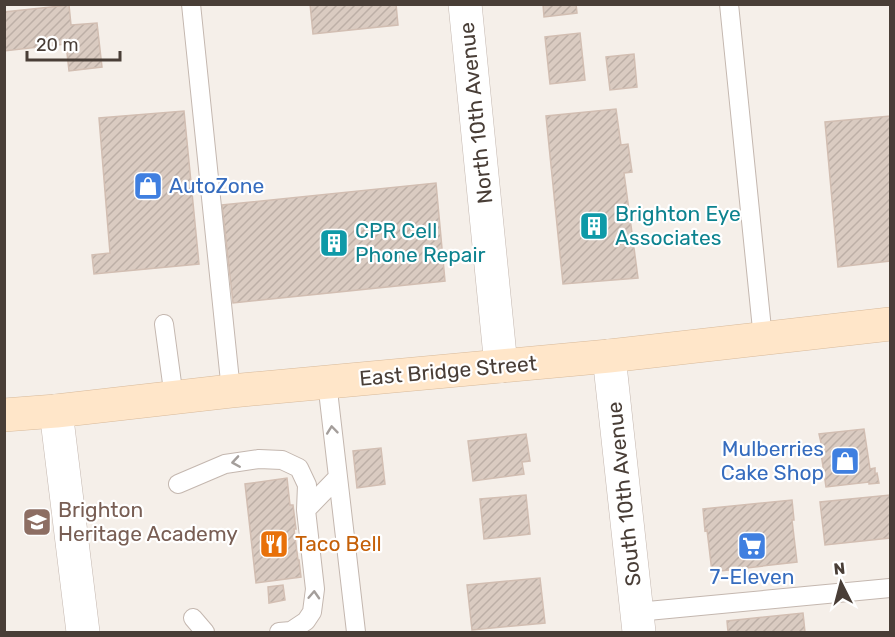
<svg xmlns="http://www.w3.org/2000/svg" width="895" height="637" font-family="Rubik,sans-serif">
<style>
.building{fill:url(#building-hatch);stroke:#d2beb2;stroke-width:1.5}
.lines{fill:none;stroke-linecap:round;stroke-linejoin:round}
.service-casing{stroke:#c4b7af;stroke-width:20}
.minor-casing{stroke:#c4b7af;stroke-width:34}
.secondary-casing{stroke:#d8ba9b;stroke-width:34}
.service{stroke:#fff;stroke-width:18}
.minor{stroke:#fff;stroke-width:33}
.secondary{stroke:#ffe6c9;stroke-width:33}
.oneway{stroke:#a49e9b}
.labels{text-anchor:middle;stroke-width:4.5;stroke-linejoin:round;paint-order:stroke}
.street-label{font-size:21px;fill:#493e37;stroke:#fff}
.shop-label{font-size:21px;fill:#366cbe;stroke:#fff;text-anchor:start}
.culture-label{font-size:21px;fill:#0d838f;stroke:#fff;text-anchor:start}
.education-label{font-size:21px;fill:#785e54;stroke:#fff;text-anchor:start}
.food-label{font-size:21px;fill:#c56008;stroke:#fff;text-anchor:start}
</style>
<defs>
<pattern id="building-hatch" width="6" height="6" patternUnits="userSpaceOnUse" patternTransform="scale(1.5)"><rect width="6" height="6" fill="#dacbc1"/><path d="M-1 1l2-2M0 6l6-6M5 7l2-2" fill="none" stroke="#bdafa6"/></pattern>
</defs>
<rect width="100%" height="100%" fill="#f5efe9"/>
<path class="building" d="M310,4H396L398,25L313,34Z
M543,4H576L577,13L544,17Z
M69,5L71,25L97,23L102,67L69,71L66,44L4,51V12Z
M580,33L585,80L550,84L545,37Z
M634,54L637,87L610,90L606,57Z
M616,109L621,145L628,144L632,172L624,173L638,278L563,284L546,116Z
M184,111L199,264L94,274L92,255L110,253L99,118Z
M890,116V261L838,267L825,122Z
M436,183L445,281L233,303L222,205Z
M864,429L870,469L875,468V474L877,473L879,483L869,484V482L826,487L821,453L822,447L819,434Z
M526,434L530,461L522,462L524,474L473,481L468,441Z
M381,448L385,484L357,488L353,451Z
M287,478L290,505H293L296,529H294L298,560H299L301,577L256,583L245,484Z
M526,495L530,534L484,539L480,499Z
M890,495V538L825,545L820,502Z
M792,500L794,520H792L797,562L712,572L707,530L705,531L703,509Z
M540,578L545,623L472,630L467,585Z
M283,585L285,600L269,603L268,587Z
M803,613L805,632H728L727,621Z"/>
<g class="lines">
<g class="service-casing">
<path id="service" d="M191,4L231,391
M729,4L763,339
M164,324L174,398
M327,382L356,632
M178,484L225,464L259,459L282,460L299,468L307,485L306,510L315,589L312,612L306,621L291,631L279,632
M306,510L338,477
M637,612L890,588
M193,618L205,632"/>
</g>
<g class="minor-casing">
<path id="minor" d="M465,4L501,366
M609,356L639,632
M56,411L83,632"/>
</g>
<g class="secondary-casing">
<path id="secondary" d="M4,415L56,411L231,391L609,356L890,324"/>
</g>
<use href="#service" class="service"/>
<use href="#minor" class="minor"/>
<use href="#secondary" class="secondary"/>
</g>
<defs><path id="oneway-chevron" d="M-2-3.5L2.5 0L-2 3.5" fill="none" stroke-width="1.6" stroke-linecap="round" stroke-linejoin="round" transform="scale(1.5)"/></defs>
<g class="oneway">
<use href="#oneway-chevron" transform="translate(332 430) rotate(-96)"/>
<use href="#oneway-chevron" transform="translate(236 462) rotate(171)"/>
<use href="#oneway-chevron" transform="translate(314 595) rotate(-87)"/>
</g>
<defs>
<g id="shop-square" transform="scale(1.5)"><rect x="-9" y="-9" width="18" height="18" rx="4" fill="#3f7fe0" stroke="#fff"/><path d="M-5-2.5h2.3a2.7 3.5 0 0 1 5.4 0H5L5.5 6h-11ZM-1.5-2.5h3a1.5 2.3 0 0 0-3 0Z" fill="#fff"/></g>
<g id="building-square" transform="scale(1.5)"><rect x="-9" y="-9" width="18" height="18" rx="4" fill="#0f9aa8" stroke="#fff"/><path d="M-4-6H4V6H1V3H-1V6H-4ZM-2.5-4.3h1.7v1.8h-1.7ZM.8-4.3h1.7v1.8H.8ZM-2.5-1h1.7V.8h-1.7ZM.8-1h1.7V.8H.8Z" fill="#fff"/></g>
<g id="school-square" transform="scale(1.5)"><rect x="-9" y="-9" width="18" height="18" rx="4" fill="#8d6e63" stroke="#fff"/><path d="M0-5L7-2L0 1L-7-2ZM-4 1L0 2.5L4 1V4Q0 6-4 4Z" fill="#fff"/></g>
<g id="restaurant-square" transform="scale(1.5)"><rect x="-9" y="-9" width="18" height="18" rx="4" fill="#e8710a" stroke="#fff"/><path d="M-5-6h1v4h1v-4h1v4h1v-4h1v5L-1.5 .5V6h-2V.5L-5-1ZM5-6V6H3V1.5H1.5Q1.5-4 5-6Z" fill="#fff"/></g>
<g id="supermarket-square" transform="scale(1.5)"><rect x="-9" y="-9" width="18" height="18" rx="4" fill="#3f7fe0" stroke="#fff"/><path d="M-6-5.5h2.5l.6 2H6L4.5 2H-2.5L-4.4-4H-6ZM-1.5 3.2a1.3 1.3 0 1 0 .1 0ZM3 3.2a1.3 1.3 0 1 0 .1 0Z" fill="#fff"/></g>
</defs>
<g fill-rule="evenodd">
<use href="#shop-square" x="148" y="186"/>
<use href="#building-square" x="594" y="226"/>
<use href="#building-square" x="334" y="243"/>
<use href="#shop-square" x="845" y="461"/>
<use href="#school-square" x="37" y="522"/>
<use href="#restaurant-square" x="274" y="544"/>
<use href="#supermarket-square" x="752" y="546"/>
</g>
<g class="labels">
<g class="street-label">
<text transform="translate(476 113) rotate(-96)" y="7">North 10th Avenue</text>
<text transform="translate(448 371) rotate(-5)" y="7">East Bridge Street</text>
<text transform="translate(624 494) rotate(-96)" y="7">South 10th Avenue</text>
</g>
<g class="shop-label">
<text x="169" y="193">AutoZone</text>
<text x="824" y="456" text-anchor="end">Mulberries<tspan x="824" dy="24">Cake Shop</tspan></text>
<text x="752" y="584" text-anchor="middle">7-Eleven</text>
</g>
<g class="culture-label">
<text x="615" y="221">Brighton Eye<tspan x="615" dy="24">Associates</tspan></text>
<text x="355" y="238">CPR Cell<tspan x="355" dy="24">Phone Repair</tspan></text>
</g>
<g class="education-label">
<text x="58" y="517">Brighton<tspan x="58" dy="24">Heritage Academy</tspan></text>
</g>
<g class="food-label">
<text x="295" y="551">Taco Bell</text>
</g>
</g>
<rect width="895" height="637" fill="none" stroke="#493e37" stroke-width="12"/>
<g transform="translate(841 583) rotate(354)" stroke="#ffffff" stroke-width="4.5" paint-order="stroke">
<path d="M0-4.5L10 22L0 15L-10 22Z" fill="#493e37"/>
<text y="-9" font-size="16" font-weight="bold" text-anchor="middle" fill="#493e37">N</text>
</g>
<path d="M27 51v9h93v-9" fill="none" stroke="#493e37" stroke-width="3"/>
<text x="36" y="51" font-size="18" fill="#493e37" stroke="#ffffff" stroke-width="4.5" paint-order="stroke">20 m</text>
</svg>
